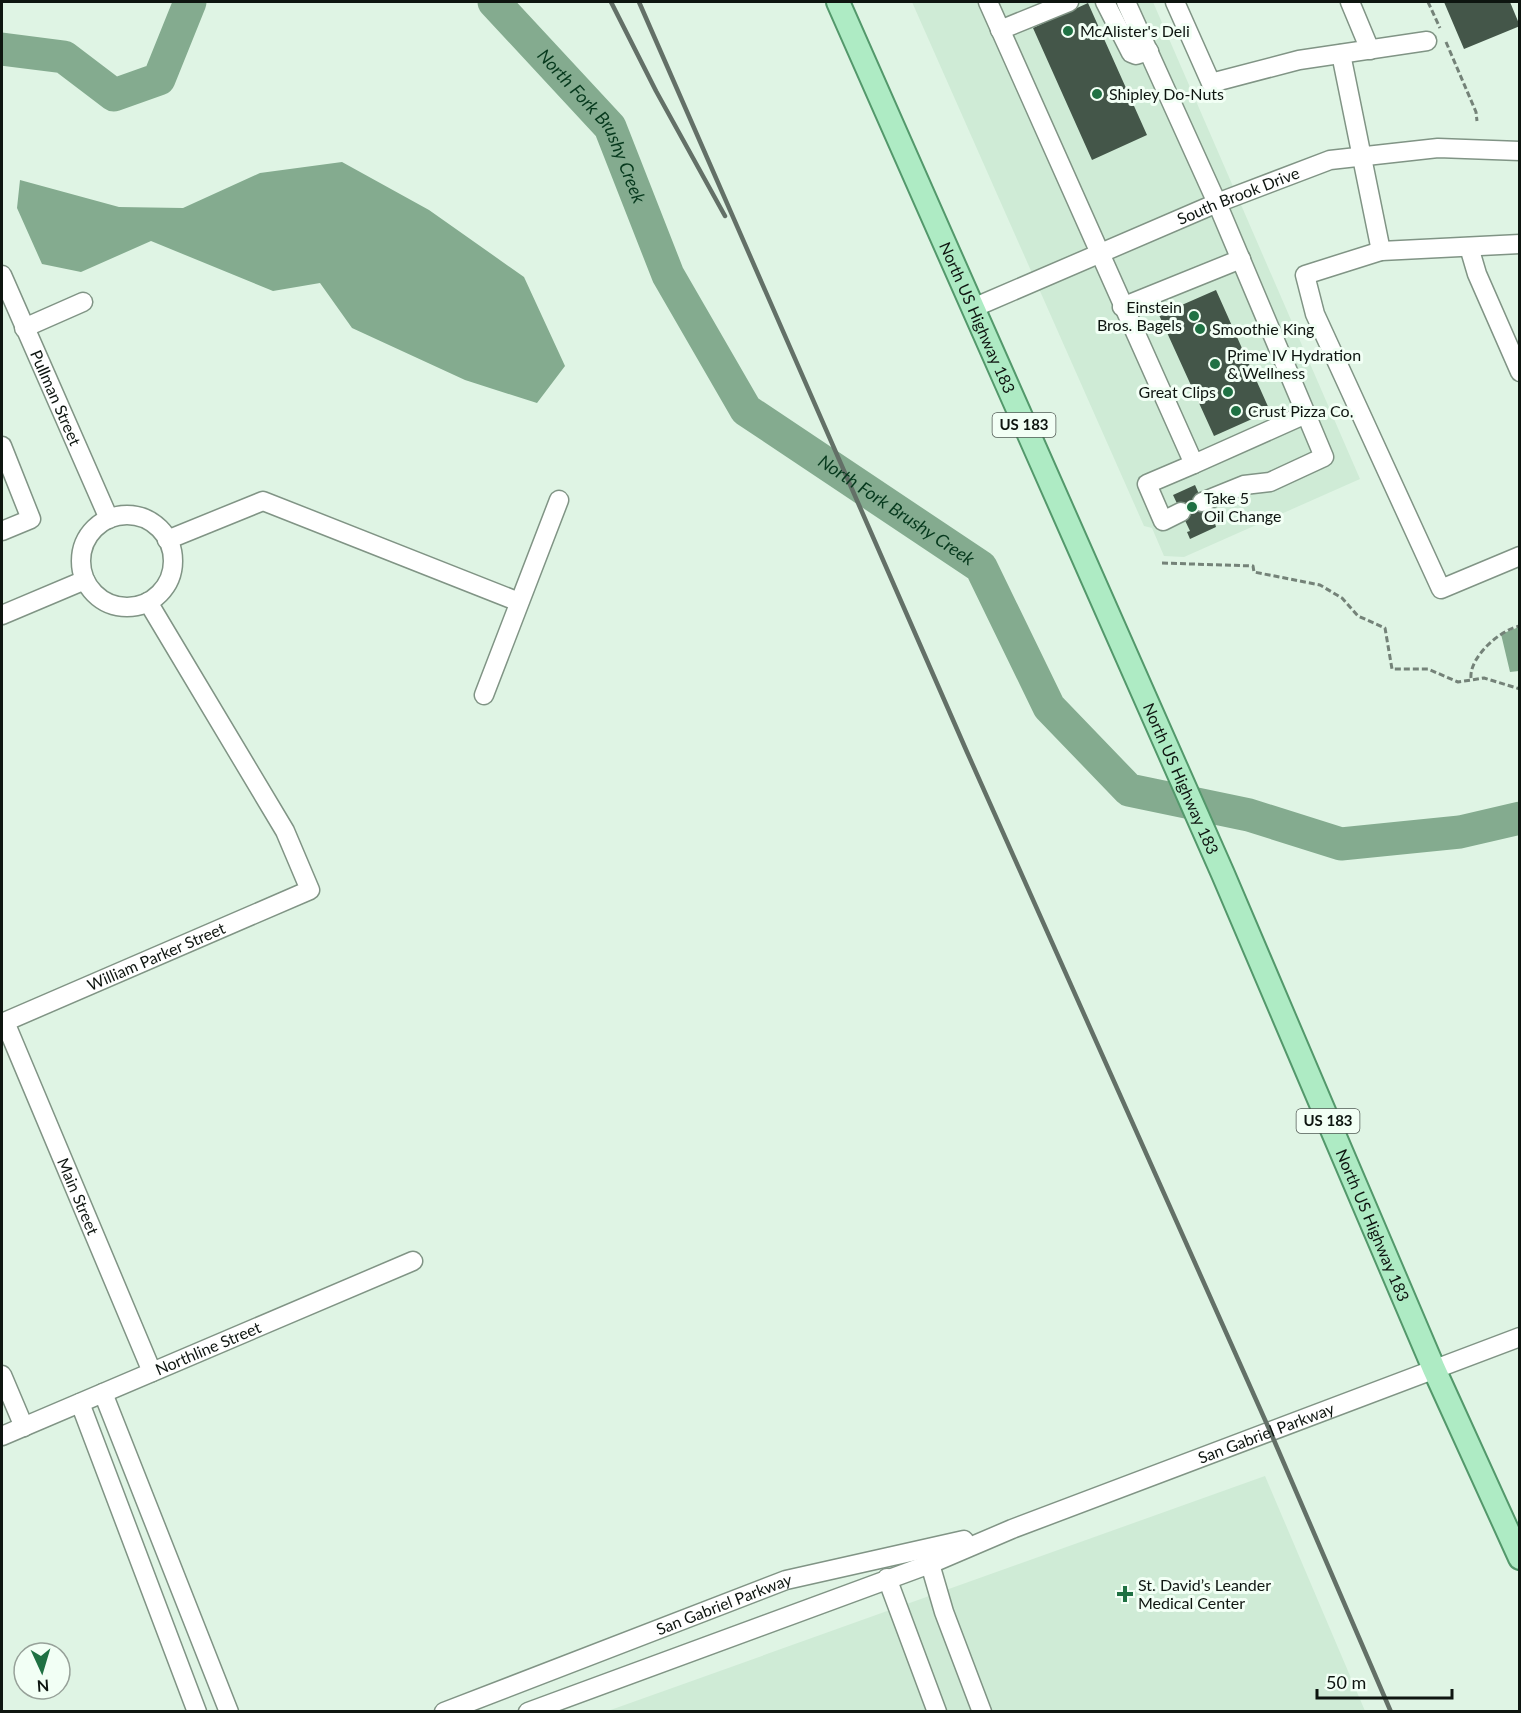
<svg xmlns="http://www.w3.org/2000/svg" width="1521" height="1713" font-family="Lato,sans-serif">
<style>
.built{fill:#cfebd6}
.water{fill:#84ab8f}
.lines{fill:none;stroke-linecap:round;stroke-linejoin:round}
.river{stroke:#84ab8f;stroke-width:33}
.building{fill:#445649}
.minor-casing{stroke:#809485;stroke-width:21}
.major-casing{stroke:#53986b;stroke-width:26}
.path{stroke:#748278;stroke-width:3;stroke-dasharray:6 3;stroke-linecap:butt}
.minor{stroke:#fff;stroke-width:18}
.major{stroke:#aeebc4;stroke-width:22}
.rail{stroke:#637067;stroke-width:4.5}
.poi-dot{fill:#1f7143;stroke:#f2fff5;stroke-width:2}
.labels{text-anchor:middle;stroke-width:6;stroke-linejoin:round;paint-order:stroke}
.shield{fill:#f2fff5;stroke:#525b55;stroke-width:1.5}
.shield-label{font-size:15px;font-weight:bold;fill:#0e1510}
.poi-label{font-size:16px;fill:#0e1510;stroke:#f2fff5;text-anchor:start}
.street-label{font-size:16px;fill:#0e1510;stroke:#f2fff5}
.water-label{font-size:18px;font-style:italic;fill:#06391d;stroke:#f2fff5}
</style>
<rect width="100%" height="100%" fill="#dff4e4"/>
<path class="built" d="M912,2H1153L1360,479L1184,557L1164,556L1152,528L1144,526Z
M1265,1476L1365,1711L605,1712Z"/>
<path class="water" d="M342,162L429,210L524,277L565,366L537,403L465,380L352,328L320,283L273,291L151,241L81,272L42,264L17,208L20,180L119,207L183,208L260,173Z
M1519,627V671L1510,672L1501,634Z"/>
<g class="lines">
<g class="river">
<path id="s1" d="M494,2L610,127L668,275L746,410L981,567L1049,707L1129,790L1249,815L1341,844L1460,832L1520,818"/>
<path d="M2,49L64,57L114,95L159,79L190,2"/>
</g>
</g>
<path class="building" d="M1444,2H1510L1520,26L1464,49Z
M1088,3L1147,135L1092,160L1033,28Z
M1216,290L1270,411L1214,436L1159,315Z
M1195,485L1211,521L1214,520L1216,527L1190,539L1187,532L1190,531L1173,495Z"/>
<g class="lines">
<g class="minor-casing">
<g id="minor">
<path d="M988,2L1194,464L1306,414L1217,203L1126,2"/>
<path d="M1105,2L1131,53L1136,55L1149,51"/>
<path d="M1175,2L1211,83L1299,60L1427,41"/>
<path d="M1350,2L1370,50"/>
<path d="M1000,30L1069,2"/>
<path d="M1341,54L1381,251"/>
<path d="M1520,244L1381,251L1305,275L1315,314L1441,589L1520,556"/>
<path d="M1469,247L1477,274L1520,372"/>
<path id="s2" d="M2,275L109,519"/>
<path d="M1122,307L1241,259"/>
<path id="s3" d="M973,308L1217,203L1330,160L1438,148L1520,151"/>
<path d="M24,328L83,302"/>
<path d="M2,446L31,519L2,531"/>
<path d="M1202,502L1244,485L1270,482L1324,457L1306,414"/>
<path d="M1181,512L1163,521L1147,484L1194,464"/>
<circle cx="127" cy="561" r="46"/>
<path d="M167,540L263,501L519,602"/>
<path d="M2,615L85,580"/>
<path d="M484,695L559,500"/>
<path id="s4" d="M5,1022L152,1372"/>
<path id="s5" d="M2,1023L310,890L285,831L148,602"/>
<path d="M2,1375L24,1427"/>
<path d="M103,1393L229,1712"/>
<path d="M80,1403L197,1712"/>
<path id="s6" d="M2,1436L413,1261"/>
<path d="M930,1564L944,1612L982,1712"/>
<path d="M887,1578L937,1712"/>
<path id="s7" d="M444,1712L786,1580L964,1540"/>
<path id="s8" d="M528,1712L930,1564L1012,1529L1520,1337"/>
</g>
</g>
<g class="major-casing">
<g id="major">
<path id="s9" d="M838,2L1223,874L1434,1369L1520,1558"/>
</g>
</g>
<path class="path" d="M1428,2L1440,28
M1446,42L1476,112L1477,121
M1162,563L1253,566L1254,572L1320,585L1342,598L1358,616L1385,628L1392,669H1428L1458,682L1484,678L1520,689
M1471,678C1469,657 1501,629 1520,626"/>
<use href="#minor" class="minor"/>
<use href="#major" class="major"/>
<path class="rail" d="M611,2L656,91L725,216
M639,2L967,752L1270,1431L1391,1712"/>
</g>
<g class="poi-dot">
<circle cx="1068" cy="31" r="6"/>
<circle cx="1097" cy="94" r="6"/>
<circle cx="1194" cy="316" r="6"/>
<circle cx="1200" cy="329" r="6"/>
<circle cx="1215" cy="364" r="6"/>
<circle cx="1228" cy="392" r="6"/>
<circle cx="1236" cy="411" r="6"/>
<circle cx="1192" cy="507" r="6"/>
<path d="M1122 1585h6v6h6v6h-6v6h-6v-6h-6v-6h6z"/>
</g>
<g class="labels">
<g class="shield">
<rect x="992.5" y="413" width="63" height="24" rx="4.5"/>
<rect x="1296.5" y="1109" width="63" height="24" rx="4.5"/>
</g>
<g class="shield-label">
<text x="1024" y="430">US 183</text>
<text x="1328" y="1126">US 183</text>
</g>
<g class="poi-label">
<text x="1080" y="37">McAlister's Deli</text>
<text x="1109" y="100">Shipley Do-Nuts</text>
<text x="1182" y="313" text-anchor="end">Einstein<tspan x="1182" dy="18">Bros. Bagels</tspan></text>
<text x="1212" y="335">Smoothie King</text>
<text x="1227" y="361">Prime IV Hydration<tspan x="1227" dy="18">&amp; Wellness</tspan></text>
<text x="1216" y="398" text-anchor="end">Great Clips</text>
<text x="1248" y="417">Crust Pizza Co.</text>
<text x="1204" y="504">Take 5<tspan x="1204" dy="18">Oil Change</tspan></text>
<text x="1138" y="1591">St. David’s Leander<tspan x="1138" dy="18">Medical Center</tspan></text>
</g>
<g class="street-label">
<text dy="6" stroke="none"><textPath href="#s3" startOffset="288">South Brook Drive</textPath></text>
<text dy="6" stroke="none"><textPath href="#s9" startOffset="345">North US Highway 183</textPath></text>
<text dy="6" stroke="none"><textPath href="#s2" startOffset="134">Pullman Street</textPath></text>
<text dy="6" stroke="none"><textPath href="#s9" startOffset="849">North US Highway 183</textPath></text>
<text dy="6" stroke="none"><textPath href="#s5" startOffset="168">William Parker Street</textPath></text>
<text dy="6" stroke="none"><textPath href="#s4" startOffset="189">Main Street</textPath></text>
<text dy="6" stroke="none"><textPath href="#s9" startOffset="1335">North US Highway 183</textPath></text>
<text dy="6" stroke="none"><textPath href="#s6" startOffset="224">Northline Street</textPath></text>
<text dy="6" stroke="none"><textPath href="#s8" startOffset="789">San Gabriel Parkway</textPath></text>
<text dy="6" stroke="none"><textPath href="#s7" startOffset="300">San Gabriel Parkway</textPath></text>
</g>
<g class="water-label">
<text dy="6" stroke="none"><textPath href="#s1" startOffset="160">North Fork Brushy Creek</textPath></text>
<text dy="6" stroke="none"><textPath href="#s1" startOffset="666">North Fork Brushy Creek</textPath></text>
</g>
</g>
<rect width="1521" height="1713" fill="none" stroke="#0e1510" stroke-width="6"/>
<g transform="translate(42 1671) rotate(176)"><circle r="28" fill="#f2fff5" stroke="#97a199" stroke-width="1.5"/>
<path d="M0-4.5L10 22L0 15L-10 22Z" fill="#1f7143"/>
<text y="-9" font-size="16" font-weight="bold" text-anchor="middle" fill="#0e1510">N</text>
</g>
<path d="M1317 1689v9h135v-9" fill="none" stroke="#0e1510" stroke-width="3"/>
<text x="1326" y="1689" font-size="18" fill="#0e1510" stroke="#f2fff5" stroke-width="4.5" paint-order="stroke">50 m</text>
</svg>
